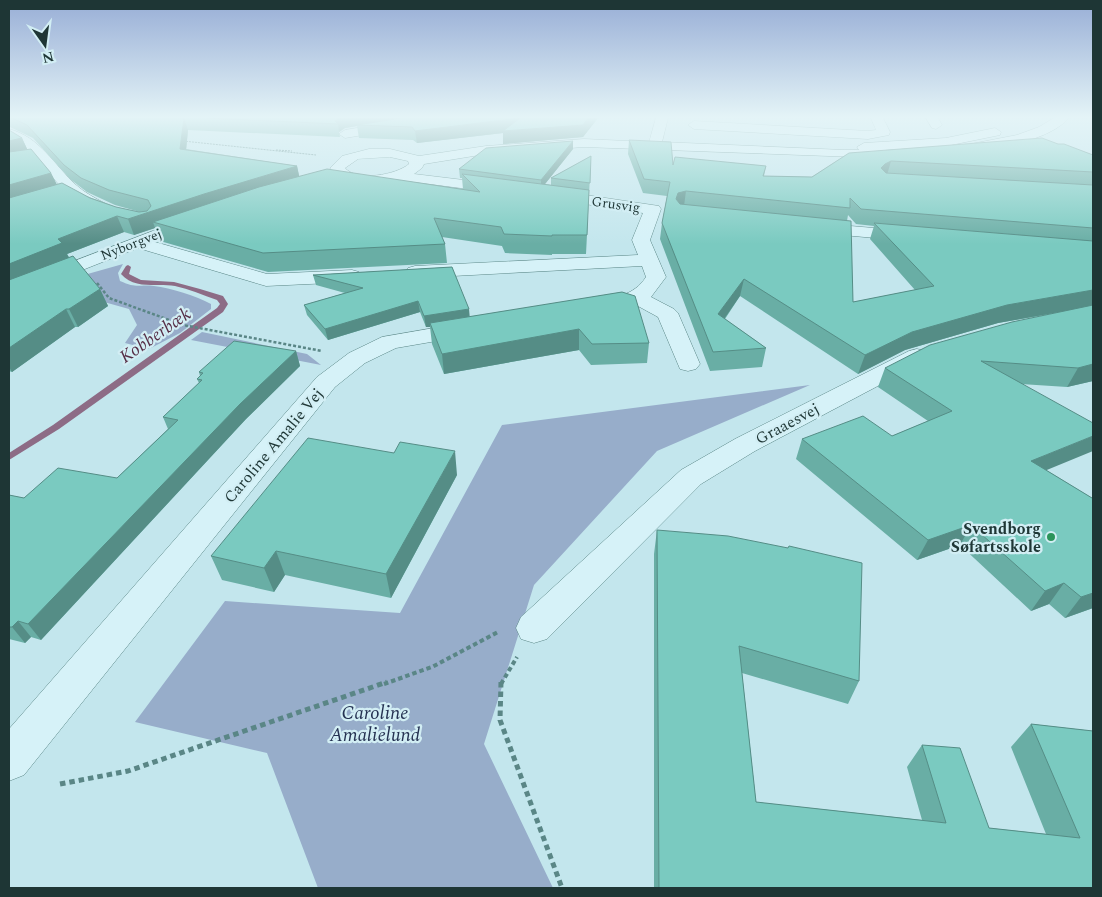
<svg xmlns="http://www.w3.org/2000/svg" width="1102" height="897" font-family="Spectral,serif">
<style>
.green{fill:#97adca}
.lines{fill:none;stroke-linecap:round;stroke-linejoin:round}
.stream{fill:#8d6c86;fill-rule:evenodd}
.minor-casing{stroke:#5a8686;stroke-width:1}
.path-far3{stroke:#5a8686;stroke-width:1;stroke-dasharray:2 1;stroke-linecap:butt}
.path-far2{stroke:#5a8686;stroke-width:2.5;stroke-dasharray:3 2;stroke-linecap:butt}
.path-far1{stroke:#5a8686;stroke-width:4;stroke-dasharray:4.5 3;stroke-linecap:butt}
.path{stroke:#5a8686;stroke-width:5;stroke-dasharray:5.5 4;stroke-linecap:butt}
.minor{fill:#d6f2f8;fill-rule:evenodd}
.wall{fill:#69aea5;fill-rule:evenodd}
.shaded-wall{fill:#558d86}
.building{fill:#7acac0;stroke:#558d86}
.poi-dot{fill:#2c945b;stroke:#d2eef4;stroke-width:2}
.labels{text-anchor:middle;stroke-width:4.5;stroke-linejoin:round;paint-order:stroke}
.far-street-label{font-size:14px;fill:#1e3635;stroke:#d2eef4}
.street-label{font-size:16px;fill:#1e3635;stroke:#d2eef4}
.poi-label{font-size:16px;font-weight:bold;fill:#1e3635;stroke:#d2eef4;text-anchor:end}
.water-label{font-size:18px;font-style:italic;fill:#562e46;stroke:#d2eef4}
.near-park-label{font-size:19px;font-style:italic;fill:#253252;stroke:#d2eef4}
</style>
<rect width="100%" height="100%" fill="#c3e6ed"/>
<path class="green" d="M123,264L118,273L120,281C138,289 138,284 154,286C171,288 196,296 211,304V309L180,333L149,349L125,343L137,325L129,309L104,302L84,275Z
M202,332L307,354L321,365L191,340Z
M810,385L657,451L534,585L484,744L553,888H318L267,753L135,722L225,601L400,613L502,425Z"/>
<g class="lines">
<path class="stream" d="M128,265L131,267L129,274L141,280L174,282L200,289L223,296L228,304L223,312L59,429L9,460V453L53,425L217,308L220,304L217,300C203,295 189,289 175,286C157,283 135,290 121,274L126,266Z"/>
<g class="minor-casing">
<path id="minor" d="M656,118H668L662,142L844,150H859L857,147L864,143L946,138L995,128L1001,132L1000,135L946,146L885,150L890,154L883,158L584,147L486,154L424,164L422,168L414,174L505,185L508,188L505,191L500,193L398,180L363,184L337,177L330,168L342,156L369,149H390L419,156L486,146L584,139L649,142ZM390,157L408,161L409,164C396,175 357,182 345,168L358,159Z
M871,118H883L890,132L889,135L868,139L694,129L688,125L694,121L868,131L876,130Z
M926,118H938L942,125L936,129L932,128Z
M1054,118H1069C1049,140 1004,147 976,151L969,147L971,144L1017,135L1039,127Z
M395,122L399,123L401,126L399,129L345,138L339,134L345,130Z
M9,129C40,137 54,165 76,185C85,193 95,198 106,204L108,207L106,210C70,219 41,148 9,137Z
M552,190L659,206L661,209L650,240L666,277L651,297L674,309L678,313L700,364L696,369L688,371L680,369L658,317L636,305L600,313L593,311L590,307L593,303C613,298 634,296 646,277L642,266L415,278L408,276L405,272L408,268L415,266L638,255L632,240L643,213L546,198L544,195L546,192Z
M815,223L909,231L915,232L918,236L915,240L909,241L809,232L806,228L809,224Z
M153,231L159,232L162,236L155,242L267,274L352,270L359,272L362,276L359,280L352,282L266,286L138,248L9,299V286Z
M469,322L477,324L480,329L477,334L396,348L365,363L335,387L24,775L9,781V729L317,377L349,353L382,337Z
M917,349L925,351L929,356L925,361L755,451L701,484L547,639L534,643L521,639L516,628L521,617L681,470L735,439L909,351Z"/>
</g>
<path class="path-far3" d="M183,141L316,155
M276,150L292,151"/>
<path class="path-far2" d="M97,283L109,298L183,325L322,351"/>
<path class="path-far1" d="M384,684L432,667L498,632
M501,684L517,657"/>
<path class="path" d="M501,682L500,720L562,888
M60,784L128,771L387,682"/>
<use href="#minor" class="minor"/>
</g>
<path class="wall" d="M9,118H598L583,137L503,144V133L417,143L413,140L359,138L357,126L345,128L339,132L340,137L188,130L186,149L297,166L299,176L463,189L462,178H460L459,169L573,149L545,184L551,185V178L591,156L586,254H552V255L505,253L502,246L442,237L445,244L447,263L268,272L160,241L155,228L134,235L124,232L67,254L69,257L100,289L108,306L78,327H75L12,372L9,371V130L22,138L27,149L51,173L57,185L116,207L140,212L115,205L87,192L70,179L33,138L10,127L9,128Z
M629,140L673,165L766,166L764,176L812,177L849,153L1058,144L1093,155V381L1067,387L1021,384L1046,470L1092,498H1093V608L1065,618L1049,604L1031,611L960,545L917,560L796,459L802,439L892,436L928,421L878,387L885,368L1062,312L998,323L905,350L858,374L740,296L725,319L766,348L762,367L710,371L660,239L662,223L667,196L643,193L628,154ZM848,215L856,224L874,226L870,239L915,290L853,302L847,221Z
M452,267L469,317L622,292L649,343L647,363L591,365L579,350L444,374L432,344L430,327H426L420,312L328,340L307,315L304,305L345,293L316,285L313,275Z
M296,351L300,366L246,419L41,640L31,637L25,643L9,639V495L24,498L117,478L168,429L163,417L199,383L197,379L200,376L199,372Z
M457,475L391,598L285,575L274,592L222,580L211,556Z
M657,530L859,681L848,704L742,673L756,802L922,820L907,767L922,745L989,828L1046,834L1011,747L1031,724L1093,731V888H654V554Z"/>
<path class="shaded-wall" d="M184,118L188,130L185,162L180,149Z
M339,118H408L357,125V126L345,128L339,132L338,124L335,121Z
M520,118H598L583,137L503,144V133L417,143L415,131Z
M22,138L28,151L9,156V141Z
M573,141V149L541,189V180Z
M891,161L887,175L881,168L885,164Z
M297,166L300,180L153,222L155,228L134,235L128,219L204,194Z
M51,173L58,187L9,202V185Z
M686,191L684,206L676,208V199L678,193Z
M117,216L124,232L67,254L70,260L9,284V264L58,239Z
M744,279L740,296L715,332L718,314Z
M100,289L108,306L78,327L69,309Z
M1093,290V306L998,323L905,350L858,374L865,355L912,332L1007,305Z
M418,301L420,312L328,340L325,329Z
M66,309L75,327L12,372L9,367V348Z
M469,309L470,320L430,323V327H426L424,316Z
M579,329V350L444,374L442,354Z
M296,351L300,366L246,419L41,640L28,624L240,404Z
M1093,364V381L1067,387L1078,368Z
M1093,436V451L1020,481L1031,461Z
M455,451L457,475L391,598L386,574Z
M971,525L960,545L917,560L928,540Z
M276,551L285,575L274,592L264,568Z
M1064,583L1049,604L1031,611L1045,591Z
M1093,593V608L1065,618L1081,597Z
M18,621L31,637L25,643L12,627Z"/>
<path class="building" d="M12,118H184L180,149L297,166L204,194L128,219L117,216L58,239L62,243L9,264V198L62,183L90,198L116,207L139,212L147,211L151,206L148,200L109,190L81,178L64,165L27,125Z
M207,118H339L335,121L338,124Z
M401,118H519L415,131L412,127L357,125Z
M520,118H588L583,125L503,131Z
M9,130L22,138L9,141Z
M1042,138L1058,144H1064L1093,155V172L891,161L885,164L881,168L886,173L1093,185V228L861,209L850,198V208L686,191L678,193L676,199L680,204L851,221L853,302L934,286L874,223L1093,241V290L1007,305L912,332L865,355L744,279L718,314L766,348L713,352L662,223L670,182L644,179L629,140L671,142L673,165L675,157L766,166L763,176L812,177L849,153Z
M573,141L541,180L459,169L486,148Z
M31,149L51,173L9,185V152Z
M591,156L590,183L551,178Z
M327,169L480,192L462,174L589,190L587,235H552V236L504,234L501,227L434,218L445,244L263,253L153,222L259,187Z
M73,256L100,289L69,309H66L9,348V280Z
M452,267L469,309L424,316L418,301L325,329L304,305L363,288L313,275Z
M622,292L635,296L649,343L592,344L579,329L442,354L430,323Z
M1093,305V364L1078,368L981,361L1093,423V436L1031,461L1092,498H1093V593L1081,597L1064,583L1045,591L971,525L928,540L802,439L863,416L892,436L952,411L885,368L930,345L1012,322Z
M234,341L296,351L240,404L28,624L18,621L12,627H9V495L24,498L58,468L117,478L178,420L163,417L202,380L197,379L203,373L199,372Z
M308,438L394,453L400,442L455,451L386,574L276,551L264,568L211,556Z
M657,530L728,536L788,548L789,546L862,563L859,681L739,646L756,802L946,823L922,745L960,748L989,828L1080,838L1031,724L1093,731V888H659Z"/>
<linearGradient id="sky" x2="0" y2="1"><stop stop-color="#98aed6"/><stop offset="0.48" stop-color="#e4f4f7"/><stop offset="1" stop-color="#e4f4f7" stop-opacity="0"/></linearGradient>
<rect width="1102" height="244" fill="url(#sky)"/>
<circle class="poi-dot" cx="1051" cy="537" r="5"/>
<g class="labels">
<g class="far-street-label">
<text transform="translate(616 204) rotate(8)" y="5">Grusvig</text>
<text transform="translate(131 244) rotate(-21)" y="5">Nyborgvej</text>
</g>
<g class="street-label">
<text transform="translate(787 423) rotate(-28)" y="6">Graaesvej</text>
<text transform="translate(273 445) rotate(-50)" y="6">Caroline Amalie Vej</text>
</g>
<g class="poi-label">
<text x="1041" y="534">Svendborg<tspan x="1041" dy="18">Søfartsskole</tspan></text>
</g>
<g class="water-label">
<text transform="translate(155 335) rotate(-35)" y="6">Kobberbæk</text>
</g>
<g class="near-park-label">
<text x="375" y="719">Caroline<tspan x="375" dy="22">Amalielund</tspan></text>
</g>
</g>
<rect width="1102" height="897" fill="none" stroke="#1e3635" stroke-width="20"/>
<g transform="translate(45 45) rotate(166)" stroke="#d2eef4" stroke-width="4" paint-order="stroke">
<path d="M0-4L9 19L0 12L-9 19Z" fill="#1e3635"/>
<text y="-8" font-size="14" font-weight="bold" text-anchor="middle" fill="#1e3635">N</text>
</g>
</svg>
